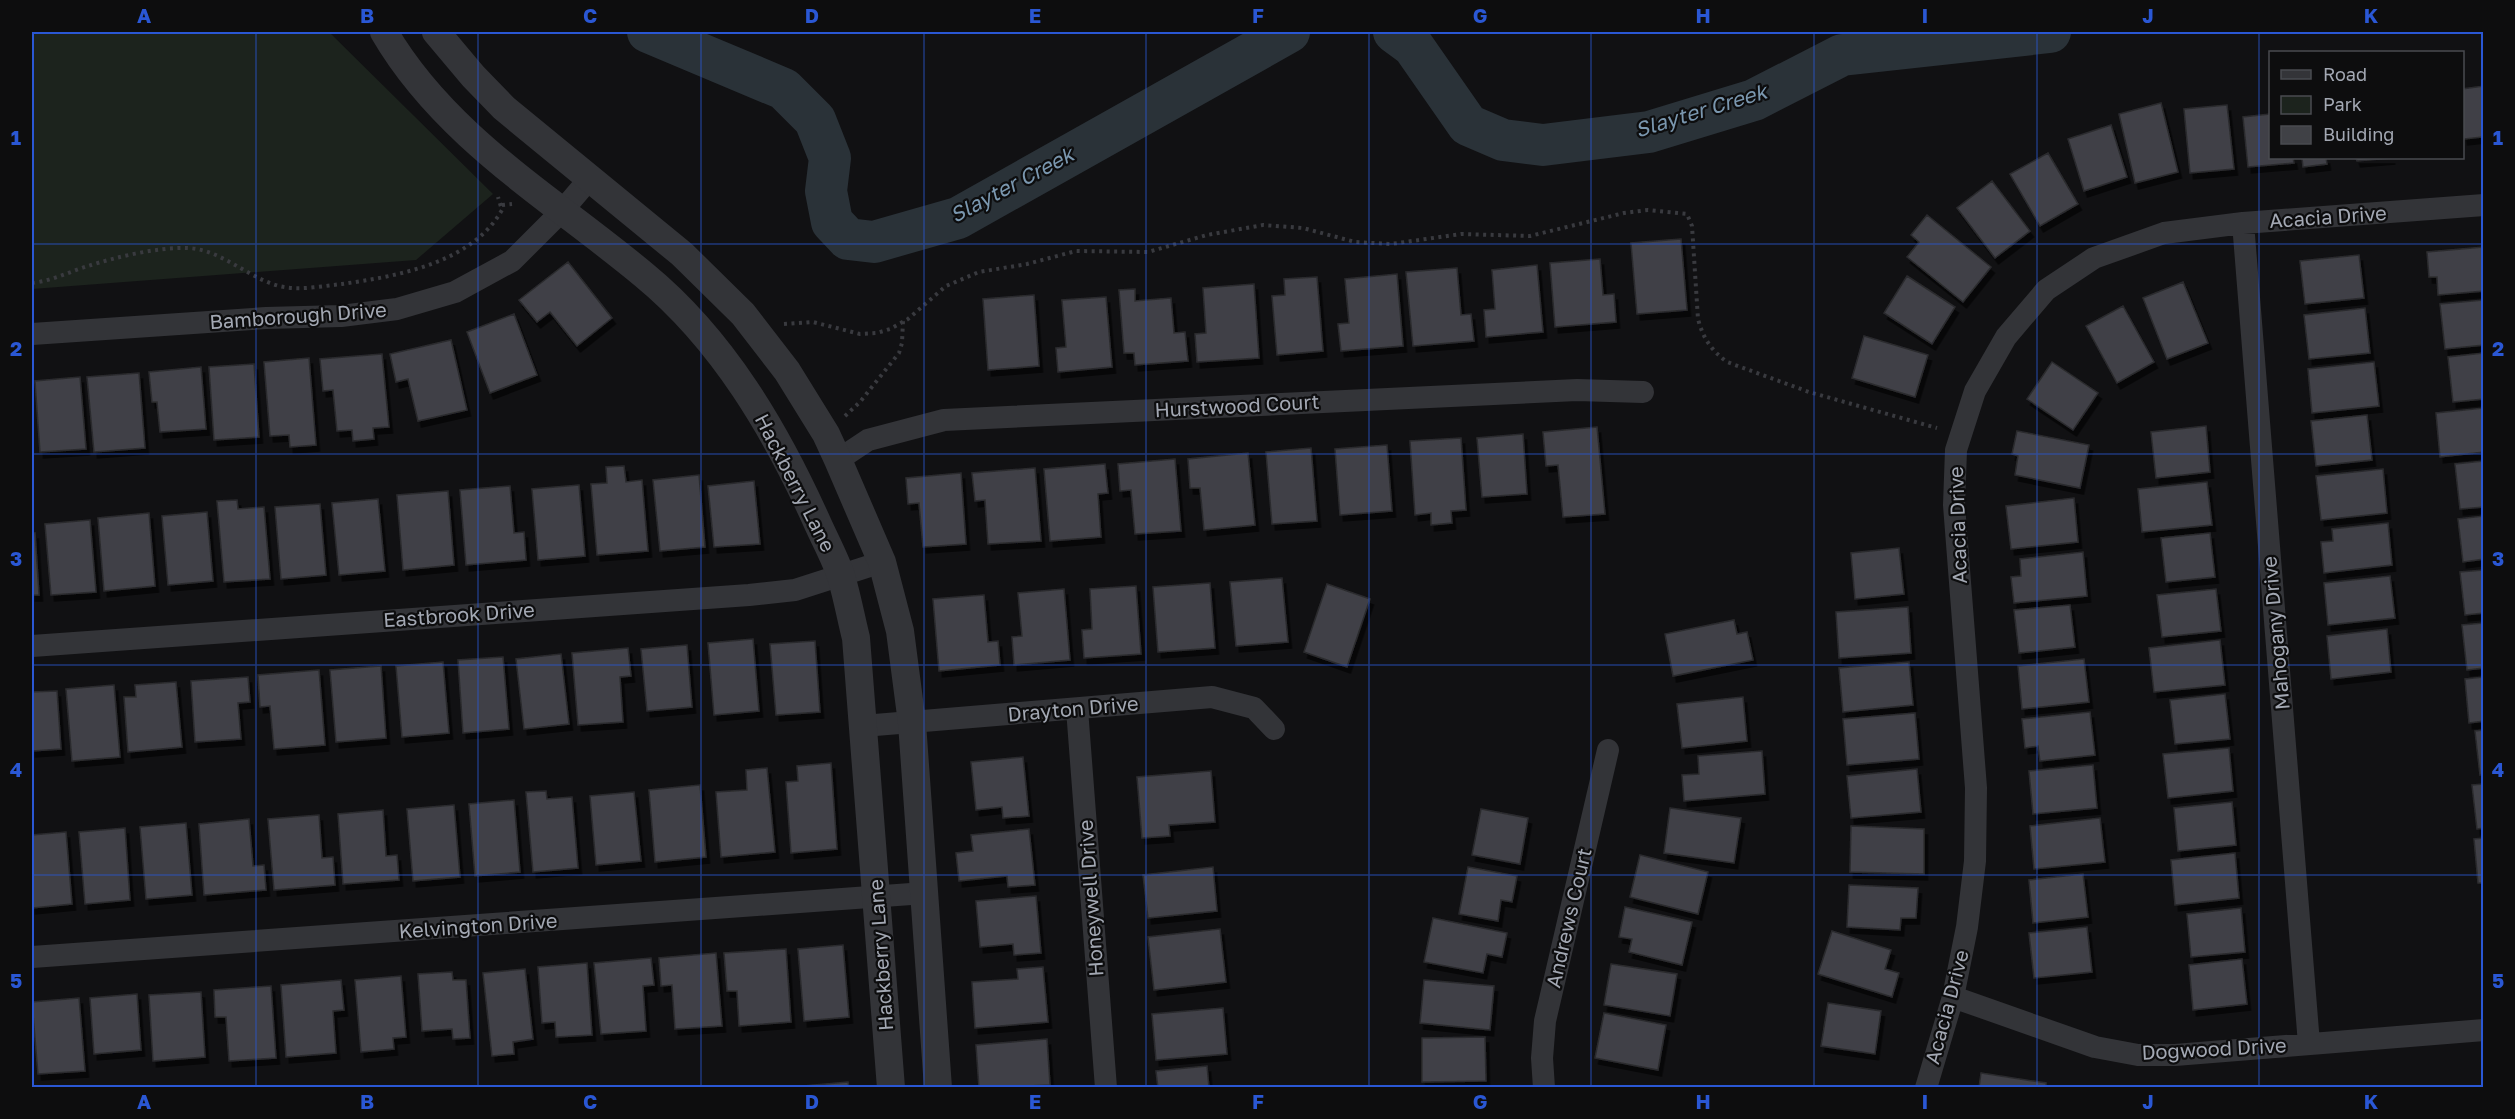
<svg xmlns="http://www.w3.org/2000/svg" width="2515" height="1119" font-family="'Golos Text',sans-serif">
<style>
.green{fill:#1c231d}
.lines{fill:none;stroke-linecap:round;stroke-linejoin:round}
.river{stroke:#2a3238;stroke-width:42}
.building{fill:#404146;stroke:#2c2c2f;stroke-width:1.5;filter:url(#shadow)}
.path{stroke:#393a3f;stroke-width:4;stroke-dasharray:3 4.5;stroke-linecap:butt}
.minor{stroke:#333438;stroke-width:22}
.tertiary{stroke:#333438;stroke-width:28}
.grid{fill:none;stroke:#2a57d4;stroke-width:1.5;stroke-opacity:0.55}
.labels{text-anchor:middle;stroke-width:4.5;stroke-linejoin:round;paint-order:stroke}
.street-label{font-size:20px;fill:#a3a8b3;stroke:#0d0d0e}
.water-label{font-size:21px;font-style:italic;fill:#7a97af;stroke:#0d0d0e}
.neatline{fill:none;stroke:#2a57d4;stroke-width:2}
.grid-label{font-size:20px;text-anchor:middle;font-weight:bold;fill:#2a57d4}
</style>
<defs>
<filter id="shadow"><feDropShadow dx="3.5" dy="6" stdDeviation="0" flood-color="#0009"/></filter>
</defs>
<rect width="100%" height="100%" fill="#111113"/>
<path class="green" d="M32,32H329L493,194L416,260L32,289Z"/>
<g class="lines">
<path class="river" d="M648,32L784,89L815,120L830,158L826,191L832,222L848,239L874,242L958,218L1289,32
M1394,32L1413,46L1468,125L1503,140L1543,145L1649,132L1754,100L1842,55L2050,32"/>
</g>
<path class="building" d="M2484,86V151L2482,137L2464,139L2462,126V89Z
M2161,103L2178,172L2135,183L2119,114Z
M2227,105L2234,169L2190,173L2184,109Z
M2270,114V158H2293L2294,163L2248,167L2243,117Z
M2111,125L2127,177L2084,191L2068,139Z
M2048,153L2078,204L2040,226L2010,174Z
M2302,158H2326L2327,164L2303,167Z
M2356,158H2392L2357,161Z
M1992,181L2030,231L1995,258L1957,208Z
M1927,215L1991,267L1963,302L1907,257L1919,242L1911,235Z
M1681,239L1687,310L1637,314L1631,243Z
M2484,247V291L2438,295L2437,277H2429L2427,252Z
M2359,255L2364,298L2305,304L2300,261Z
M1600,259L1603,295L1614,294L1616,322L1555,327L1550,263Z
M568,262L612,318L577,346L550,312L537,322L519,300Z
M1537,265L1543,332L1486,337L1484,310L1495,309L1492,270Z
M1457,268L1461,315L1471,314L1474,341L1413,346L1406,272Z
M1397,274L1403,346L1341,351L1338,324L1349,323L1345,279Z
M1907,276L1955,307L1932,344L1884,313Z
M1317,277L1323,351L1277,355L1272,296L1285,295L1284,279Z
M2183,282L2208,343L2167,359L2143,298Z
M1254,284L1259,358L1197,362L1195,334L1206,333L1203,288Z
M1135,289V301L1171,298L1174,333L1185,332L1188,361L1135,365L1134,353H1124L1119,290Z
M1034,295L1039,366L988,370L983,299Z
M1106,297L1112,367L1058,372L1056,348L1066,347L1062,300Z
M2484,300V345L2445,349L2440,304Z
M2123,306L2154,362L2117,383L2086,326Z
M2365,308L2370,353L2309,359L2304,315Z
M514,314L537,375L490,393L467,332Z
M1864,336L1928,355L1915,397L1852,378Z
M451,340L467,410L418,421L408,379L396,382L390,354Z
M2484,353V399L2453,402L2448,357Z
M382,354L389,427L373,428L374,439L353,441L352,430L337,431L333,390L323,391L320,359Z
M309,358L316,445L290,447L289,435L270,436L264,362Z
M2052,362L2098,393L2073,430L2027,399Z
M2374,362L2379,406L2312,413L2308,369Z
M254,364L259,437L214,440L209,367Z
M201,367L206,429L160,432L157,402H152L149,372Z
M139,373L145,448L94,452L87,377Z
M80,377L86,449L40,452L35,381Z
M2484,408V452L2440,457L2436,413Z
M2367,415L2372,460L2316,466L2311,421Z
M2206,426L2210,472L2156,478L2151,432Z
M1597,427L1605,514L1563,517L1558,465L1546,466L1543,432Z
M2017,431L2089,445L2080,488L2015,475L2018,456L2012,454Z
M1523,434L1527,494L1482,497L1477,438Z
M1461,438L1466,510L1451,511L1452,523L1431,525V513L1415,515L1410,441Z
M1387,445L1392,511L1340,515L1335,449Z
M1311,448L1317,521L1272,524L1266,452Z
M1248,453L1255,525L1204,530L1200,488H1190L1188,459Z
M1175,459L1181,531L1135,534L1131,490L1120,491L1118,464Z
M2484,461V507L2460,509L2455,464Z
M1105,464L1108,493L1098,494L1101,537L1050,541L1044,469Z
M624,466L626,482L642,480L648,551L597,555L591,484L607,483L606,467Z
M1035,468L1041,541L988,544L985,500L975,501L972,473Z
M2383,469L2387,513L2321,520L2316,476Z
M961,473L966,544L923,547L919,503L908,504L906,478Z
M699,475L705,547L660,551L653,480Z
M754,481L760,544L714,547L708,486Z
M2207,482L2212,525L2142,532L2138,489Z
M579,485L585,556L538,560L532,489Z
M510,486L514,533L524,532L526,560L466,565L460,490Z
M448,491L454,565L403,570L397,495Z
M2074,498L2078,542L2011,549L2006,506Z
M378,499L385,571L339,575L332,503Z
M237,500L238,509L264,507L270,579L224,582L217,501Z
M320,504L326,575L281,579L275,507Z
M207,512L213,581L168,585L162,516Z
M149,513L155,586L104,591L98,518Z
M2484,516V559L2463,562L2458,519Z
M90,520L96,592L51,595L45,524Z
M2388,523L2392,565L2324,573L2321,542L2333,541L2332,529Z
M32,533H35L39,595H32Z
M2210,533L2215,577L2166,582L2161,538Z
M1899,548L1904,594L1855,599L1851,553Z
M2083,552L2087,596L2014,603L2011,577L2021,576L2020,559Z
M2484,570V613L2465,615L2460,572Z
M2390,576L2395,618L2328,625L2324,583Z
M1282,578L1288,642L1236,646L1230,582Z
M1210,583L1215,648L1158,652L1153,587Z
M1327,584L1370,599L1347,667L1304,652Z
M1136,586L1141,654L1084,658L1082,630L1092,629L1090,589Z
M1064,589L1070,660L1014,665L1012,637L1022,636L1018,593Z
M2216,589L2221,631L2162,637L2157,595Z
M984,595L988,642L998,641L1000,665L939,671L933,599Z
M2070,605L2075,647L2019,653L2014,610Z
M1908,607L1911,653L1839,658L1836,612Z
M1734,620L1737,634L1747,632L1753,660L1673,676L1665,634Z
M2484,623V668L2467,670L2462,625Z
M2387,629L2391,672L2331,679L2327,636Z
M753,639L759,711L714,715L708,643Z
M2220,640L2225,685L2154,692L2149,648Z
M815,641L820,712L776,715L770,644Z
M687,645L692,707L647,711L641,649Z
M628,648L631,676L620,677L623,722L578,725L572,653Z
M561,654L569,724L524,729L516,659Z
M503,657L509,729L463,733L458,660Z
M2084,659L2089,702L2022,709L2018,666Z
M443,662L449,733L402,737L396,666Z
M1909,662L1913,705L1843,712L1839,668Z
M381,666L386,738L336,742L330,670Z
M319,670L325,745L274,749L270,706L260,707L258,675Z
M248,677L250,702L238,703L241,739L195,742L191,681Z
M2484,677V721L2469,723L2465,679Z
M176,682L182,747L128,752L124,697H136L135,685Z
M114,685L120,757L72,761L66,689Z
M57,691L61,749L32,751V692Z
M2225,694L2230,739L2175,744L2170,700Z
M1743,697L1747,741L1682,748L1677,704Z
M2090,712L2095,755L2040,761L2038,746L2025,748L2022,719Z
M1915,713L1919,759L1847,765L1843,719Z
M2484,730V774L2480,775L2475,731Z
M2229,748L2233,791L2168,798L2163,754Z
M1762,751L1765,794L1684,801L1682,775L1699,774L1698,756Z
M1023,757L1029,816L1003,818L1002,807L976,810L971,762Z
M831,763L837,849L791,853L786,782L798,781L797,766Z
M2093,765L2097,808L2033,814L2029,771Z
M767,768L775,852L721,857L716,792L747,790L746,770Z
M1917,769L1921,812L1851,818L1847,776Z
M1211,771L1215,822L1169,825L1170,836L1142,838L1137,777Z
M2484,784V828L2477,829L2472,785Z
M700,785L706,857L655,862L649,790Z
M546,791L547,799L572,797L578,868L533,872L526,792Z
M634,792L641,861L596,865L590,796Z
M514,800L520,872L475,876L469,804Z
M2232,802L2236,845L2178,851L2174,808Z
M454,805L460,877L413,881L407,809Z
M1670,808L1741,818L1734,863L1664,853Z
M1481,809L1528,818L1520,864L1472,855Z
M383,810L386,856L397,855L399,880L343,884L338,814Z
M319,815L322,858L333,857L335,885L274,890L268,819Z
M2100,818L2105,862L2034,869L2030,826Z
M249,819L253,866L264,865L266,890L204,895L199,824Z
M186,823L192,895L146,899L140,827Z
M1851,826L1924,829V874L1850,872Z
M125,828L130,900L85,904L79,832Z
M1029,829L1035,885L1008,887L1007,876L959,881L956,853L973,851L971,835Z
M66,832L72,904L32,908V835Z
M2484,838V883H2478L2474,839Z
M2235,853L2239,898L2175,905L2171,860Z
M1640,855L1708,872L1698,914L1630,897Z
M1213,867L1217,911L1148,918L1143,875Z
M1468,867L1517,876L1512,902L1501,900L1498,921L1459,914Z
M2083,874L2088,917L2033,923L2029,880Z
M1849,885L1918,888L1916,918H1901L1900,930L1847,927Z
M1036,896L1041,953L1014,955L1013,944L980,947L976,901Z
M1625,907L1692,922L1682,965L1629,952L1632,939L1619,937Z
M2241,908L2245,952L2191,957L2187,914Z
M1433,918L1507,933L1502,957L1487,954L1483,973L1424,962Z
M2087,927L2092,972L2034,978L2029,933Z
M1220,929L1226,982L1154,990L1148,937Z
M1832,931L1891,950L1885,969L1899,973L1892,997L1818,974Z
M843,945L849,1017L804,1021L798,949Z
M786,949L791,1022L739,1026L737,991H727L724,953Z
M716,953L722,1026L675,1029L672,985L661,986L659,958Z
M651,958L654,985L643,986L646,1031L601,1034L594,963Z
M2242,959L2247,1004L2193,1010L2189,965Z
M587,963L592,1035L556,1037L555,1022L542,1023L538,967Z
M1611,964L1677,974L1670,1016L1604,1005Z
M1043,967L1048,1022L975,1028L972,982L1018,979L1017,969Z
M525,969L533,1039L513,1042L514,1054L492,1056L483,973Z
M452,972L453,980H466L470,1038L453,1039L452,1029L422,1031L418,974Z
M401,976L406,1037L393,1038L394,1049L361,1052L355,980Z
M341,980L344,1010L333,1011L336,1053L286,1057L281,985Z
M1424,980L1494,986L1490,1030L1420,1023Z
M271,986L276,1058L229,1061L226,1017H215L214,990Z
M201,992L205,1057L153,1061L149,995Z
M137,994L141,1050L94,1054L90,998Z
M79,998L85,1071L38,1074L32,1002Z
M1828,1003L1881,1011L1875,1054L1821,1046Z
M1223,1008L1227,1054L1156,1060L1152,1014Z
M1604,1013L1666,1025L1658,1070L1595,1058Z
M1485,1037L1486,1081L1422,1082V1038Z
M1047,1039L1050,1085L979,1088L976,1045Z
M1207,1066L1209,1088H1158L1156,1071Z
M1981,1073L2046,1083V1088H1979Z
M848,1082L849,1088H804V1086Z"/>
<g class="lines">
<path class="path" d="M502,205L512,204
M32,283C51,281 69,272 88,266C116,257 158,247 187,248C221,249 246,277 279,286C299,291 322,286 342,284C398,276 472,263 502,210L498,197
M784,324L813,322L860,334L877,333L890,329L908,319L946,286L979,272L1027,264L1076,251L1148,252L1207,235L1263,225L1303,228L1355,242L1391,244L1461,234L1530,236L1624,213L1648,210L1687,214L1692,226L1698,319C1703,338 1711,350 1727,362L1809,392L1937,428
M845,416L860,402L899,353L902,343L903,321"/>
<path class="minor" d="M2243,223L2309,1044
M32,334L266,318L341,316L397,309L455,292L512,261L562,211L591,177
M838,460L868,440L944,420L1577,390L1643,392
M32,646L749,595L795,590L882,562
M1077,709L1106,1088
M863,726L1212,697L1254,708L1274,729
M32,957L925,893
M1953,997L2095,1047L2138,1055H2175L2484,1030
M1544,1088L1542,1058L1545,1021L1608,750
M1926,1088L1953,997L1967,927L1975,861L1976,788L1954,505L1956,450L1975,391L2006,337L2046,290L2094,258L2164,233L2243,223L2484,205"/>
<path class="tertiary" d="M384,32C445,137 553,199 644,275C723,340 776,431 817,522C825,540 835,558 841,576C847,596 851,618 856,638L891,1088
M436,32L473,76L504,108L682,254L743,314L787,371L826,434L838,460L882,562L900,631L912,723L938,1088"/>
</g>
<path class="grid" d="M256,32V1088M478,32V1088M701,32V1088M924,32V1088M1146,32V1088M1369,32V1088M1591,32V1088M1814,32V1088M2037,32V1088M2259,32V1088M32,244H2484M32,454H2484M32,665H2484M32,875H2484"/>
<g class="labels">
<g class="street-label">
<text transform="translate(2328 217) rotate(-4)" y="7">Acacia Drive</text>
<text transform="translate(298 316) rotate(-4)" y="7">Bamborough Drive</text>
<text transform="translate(1237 406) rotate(-3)" y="7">Hurstwood Court</text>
<text transform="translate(795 483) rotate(63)" y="7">Hackberry Lane</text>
<text transform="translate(1958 525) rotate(-92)" y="7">Acacia Drive</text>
<text transform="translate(459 615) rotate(-4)" y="7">Eastbrook Drive</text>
<text transform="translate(2276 633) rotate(-95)" y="7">Mahogany Drive</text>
<text transform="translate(1073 709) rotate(-5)" y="7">Drayton Drive</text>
<text transform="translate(1091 898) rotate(-94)" y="7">Honeywell Drive</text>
<text transform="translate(1569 918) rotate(-77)" y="7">Andrews Court</text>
<text transform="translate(478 926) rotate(-4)" y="7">Kelvington Drive</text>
<text transform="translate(881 955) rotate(-94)" y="7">Hackberry Lane</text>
<text transform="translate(1947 1007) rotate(-75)" y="7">Acacia Drive</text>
<text transform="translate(2214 1049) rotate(-3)" y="7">Dogwood Drive</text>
</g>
<g class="water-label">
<text transform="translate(1701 111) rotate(-17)" y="7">Slayter Creek</text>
<text transform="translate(1012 185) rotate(-28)" y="7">Slayter Creek</text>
</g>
</g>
<rect width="2515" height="1119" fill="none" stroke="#0d0d0e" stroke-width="66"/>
<rect x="2269" y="51" width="195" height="108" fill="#0d0d0e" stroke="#494b50" stroke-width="1.5"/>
<rect x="2281" y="70" width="30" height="9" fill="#333438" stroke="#494b50" stroke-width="1.5"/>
<text x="2323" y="81" font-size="18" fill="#a3a8b3">Road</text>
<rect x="2281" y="96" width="30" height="18" fill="#1c231d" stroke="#494b50" stroke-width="1.5"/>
<text x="2323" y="111" font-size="18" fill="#a3a8b3">Park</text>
<rect x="2281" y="126" width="30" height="18" fill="#404146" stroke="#494b50" stroke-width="1.5"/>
<text x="2323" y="141" font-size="18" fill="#a3a8b3">Building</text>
<rect x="33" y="33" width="2449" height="1053" class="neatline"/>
<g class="grid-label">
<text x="144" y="23">A</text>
<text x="367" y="23">B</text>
<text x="590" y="23">C</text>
<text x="812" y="23">D</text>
<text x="1035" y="23">E</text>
<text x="1258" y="23">F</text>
<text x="1480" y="23">G</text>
<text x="1703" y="23">H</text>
<text x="1925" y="23">I</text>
<text x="2148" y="23">J</text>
<text x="2371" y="23">K</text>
<text x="16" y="145">1</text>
<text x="2498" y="145">1</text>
<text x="16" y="356">2</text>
<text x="2498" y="356">2</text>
<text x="16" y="566">3</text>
<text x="2498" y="566">3</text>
<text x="16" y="777">4</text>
<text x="2498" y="777">4</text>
<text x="16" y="988">5</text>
<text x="2498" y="988">5</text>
<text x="144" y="1109">A</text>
<text x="367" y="1109">B</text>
<text x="590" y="1109">C</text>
<text x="812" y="1109">D</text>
<text x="1035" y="1109">E</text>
<text x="1258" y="1109">F</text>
<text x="1480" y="1109">G</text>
<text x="1703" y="1109">H</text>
<text x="1925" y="1109">I</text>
<text x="2148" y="1109">J</text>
<text x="2371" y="1109">K</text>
</g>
</svg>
